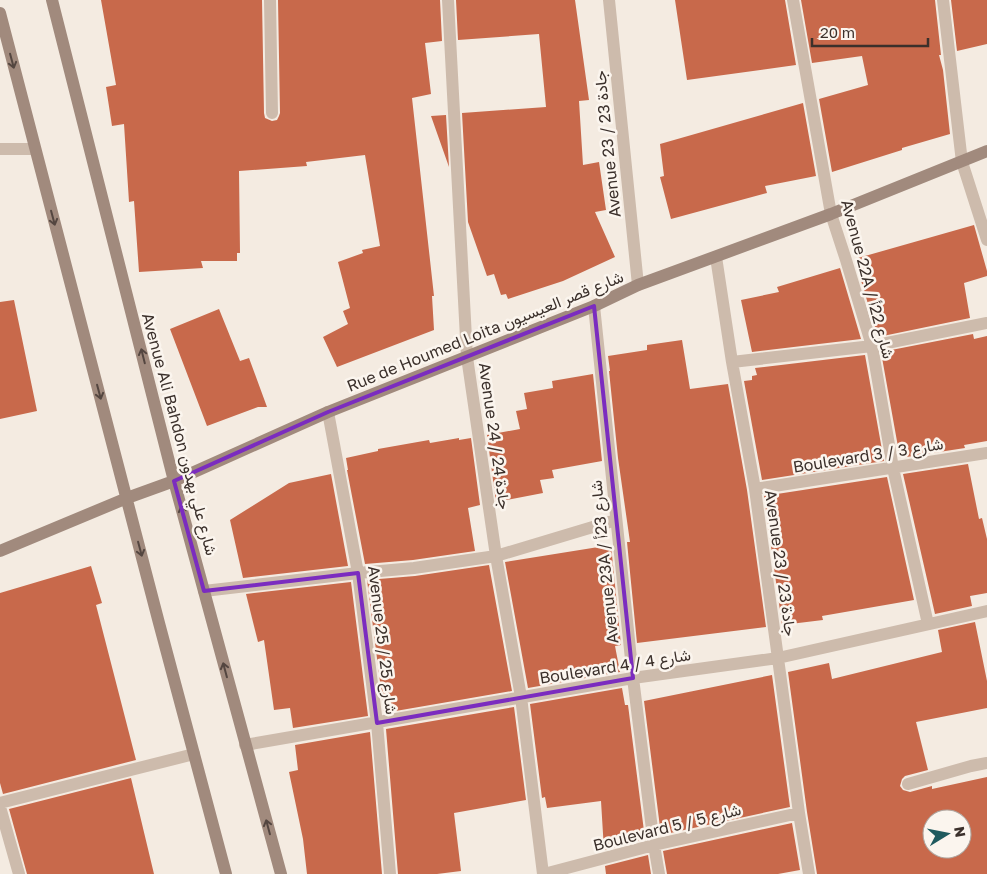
<svg xmlns="http://www.w3.org/2000/svg" width="987" height="874" font-family="'Golos Text',Vazirmatn,sans-serif">
<style>
.building{fill:#c8694b;fill-rule:evenodd}
.lines{fill:none;stroke-linecap:round;stroke-linejoin:round}
.street{stroke:#cdbbac;stroke-width:12}
.secondary{stroke:#a18a7d;stroke-width:12}
.oneway{stroke:#544640}
.marked{fill:none;stroke:#7b2cbf;stroke-width:4;stroke-linejoin:round}
.labels{text-anchor:middle;stroke-width:5;stroke-linejoin:round;paint-order:stroke}
.street-label{font-size:16px;fill:#3b302b;stroke:#fbf5ee}
</style>
<rect width="100%" height="100%" fill="#f4ebe1"/>
<path class="building" d="M101,0H262L264,113L265,118L272,121L277,120L279,116L280,113L278,0H440L442,41L425,43L431,94L412,98L434,296H432L434,330L337,367L323,337L348,324L343,311L350,308L338,262L363,253L362,250L380,246L365,155L306,162L307,166L239,171L240,253H237V261H201L203,268L139,272L134,201L129,202L124,124L112,126L106,87L116,85Z
M456,0H575L589,100L579,101L583,165L599,162L606,210L595,212L615,257L563,281L508,299L506,294L501,295L494,274L487,276L468,222L462,113L546,107L539,34L458,40Z
M675,0H785L796,65L687,80Z
M801,0H935L941,55H939L943,70L950,134L902,148V150L832,172L819,99L868,85L862,56L812,63Z
M951,0H987V44L957,51Z
M803,103L816,176L765,186L767,193L671,219L660,177L664,176L660,144Z
M446,115L449,167L431,116Z
M974,225L987,271V276L964,283L970,318L878,337L856,264L859,263L858,258Z
M840,268L861,339L752,352L741,300L779,292L777,287Z
M14,300L37,411L0,419V302Z
M219,309L240,361L249,358L267,407H258L207,426L170,329Z
M973,334L974,339L987,336V441L964,445L965,448L900,458L881,352Z
M682,340L690,389L728,384L747,490L766,627L637,643L627,542H630L618,458L609,371H610L608,356L647,350V345Z
M865,355L884,461L762,480L744,381L752,380V376L757,375L755,368Z
M593,374L602,461L552,470L554,478L540,480L543,493L496,502L487,435L520,429L516,411L527,409L524,393L553,388L552,381Z
M459,438V440L471,438L480,505L468,508L475,551L413,560L365,564L347,470H348L346,458L378,451V449L429,440L430,443Z
M968,464L979,519L982,518L987,539V593L970,596L972,606L935,614L903,474Z
M331,474L348,566L243,578L230,520L289,483Z
M887,477L914,600L822,616L823,620L782,625L764,496Z
M611,545L621,645L615,646L620,672L528,688L505,562Z
M489,565L512,691L384,713L367,580L415,576Z
M91,566L102,603L96,605L136,760L3,794L0,783V593Z
M351,582L368,716L293,728L290,708L274,710L264,640L258,642L246,594Z
M975,622L987,681V708L916,722L928,770L905,776L902,779L900,786L903,790L910,792L932,786V789L987,777V874H817L807,812L788,672L829,663L832,679L942,652L938,630ZM932,819H962V849H932Z
M772,675L790,807L661,835L644,701Z
M622,688L625,705H628L645,839L604,850L601,801L547,808L545,797L542,798L530,704Z
M514,707L526,800L454,813L461,871L437,874H398L386,729Z
M370,732L382,874H307L303,839L289,772L298,770L295,745Z
M131,778L154,874H27L9,809Z
M792,823L800,870L778,874H667L663,851Z
M648,855L651,874H606L605,866Z"/>
<g class="lines">
<path class="street" d="M270,0L272,113
M448,0L467,357L496,556L521,697L543,874
M609,0L638,285
M793,0L831,214L846,260L872,346L893,468L928,624
M943,0L962,162L987,240
M0,149H35
M716,257L732,362L755,489L799,813L809,874
M594,306L633,678L654,845L659,874
M732,362L872,346L987,323
M328,412L358,573L377,723L390,874
M755,489L987,453
M204,591L358,573L414,568L496,556L616,520
M245,745L633,678L778,658L987,611
M908,784L971,766L987,763
M0,803L194,754
M0,807L19,874
M544,874L654,845L799,813"/>
<path class="secondary" d="M52,0L174,481L281,874
M0,13L159,623L226,874
M0,551L127,498L174,481L328,412L594,306L638,285L831,214L987,151"/>
</g>
<defs><path id="oneway-shaft" d="M-6 0H5M1.5-3L5.5 0L1.5 3" fill="none" stroke-width="1.6" stroke-linecap="round" stroke-linejoin="round" transform="scale(1.25)"/></defs>
<g class="oneway">
<use href="#oneway-shaft" transform="translate(12 61) rotate(75)"/>
<use href="#oneway-shaft" transform="translate(53 218) rotate(75)"/>
<use href="#oneway-shaft" transform="translate(143 356) rotate(-104)"/>
<use href="#oneway-shaft" transform="translate(99 392) rotate(75)"/>
<use href="#oneway-shaft" transform="translate(183 513) rotate(-105)"/>
<use href="#oneway-shaft" transform="translate(140 549) rotate(75)"/>
<use href="#oneway-shaft" transform="translate(225 670) rotate(-105)"/>
<use href="#oneway-shaft" transform="translate(268 827) rotate(-105)"/>
</g>
<path class="marked" d="M594,306L633,678L377,723L358,573L204,591L174,481L328,412Z"/>
<g class="labels">
<g class="street-label">
<text transform="translate(607 144) rotate(-96)" y="6">Avenue 23 / جادة 23</text>
<text transform="translate(868 279) rotate(75)" y="6">Avenue 22A / شارع 22أ</text>
<text transform="translate(485 331) rotate(-22)" y="6">Rue de Houmed Loita شارع قصر العيسيون</text>
<text transform="translate(180 434) rotate(75)" y="6">Avenue Ali Bahdon شارع علي بهدون</text>
<text transform="translate(495 436) rotate(82)" y="6">Avenue 24 / جادة 24</text>
<text transform="translate(868 455) rotate(-9)" y="6">Boulevard 3 / شارع 3</text>
<text transform="translate(604 562) rotate(-96)" y="6">Avenue 23A / شارع 23أ</text>
<text transform="translate(781 563) rotate(82)" y="6">Avenue 23 / جادة 23</text>
<text transform="translate(383 640) rotate(83)" y="6">Avenue 25 / شارع 25</text>
<text transform="translate(615 666) rotate(-9)" y="6">Boulevard 4 / شارع 4</text>
<text transform="translate(667 827) rotate(-14)" y="6">Boulevard 5 / شارع 5</text>
</g>
</g>
<g transform="translate(947 834) rotate(80)"><circle r="24" fill="#fbf5ee" stroke="#aea6a0"/>
<path d="M0-4L9 19L0 12L-9 19Z" fill="#1f5a5e"/>
<text y="-8" font-size="14" font-weight="bold" text-anchor="middle" fill="#3b302b">N</text>
</g>
<path d="M812 38v8h116v-8" fill="none" stroke="#3b302b" stroke-width="2.5"/>
<text x="820" y="38" font-size="15" fill="#3b302b" stroke="#fbf5ee" stroke-width="4" paint-order="stroke">20 m</text>
</svg>
